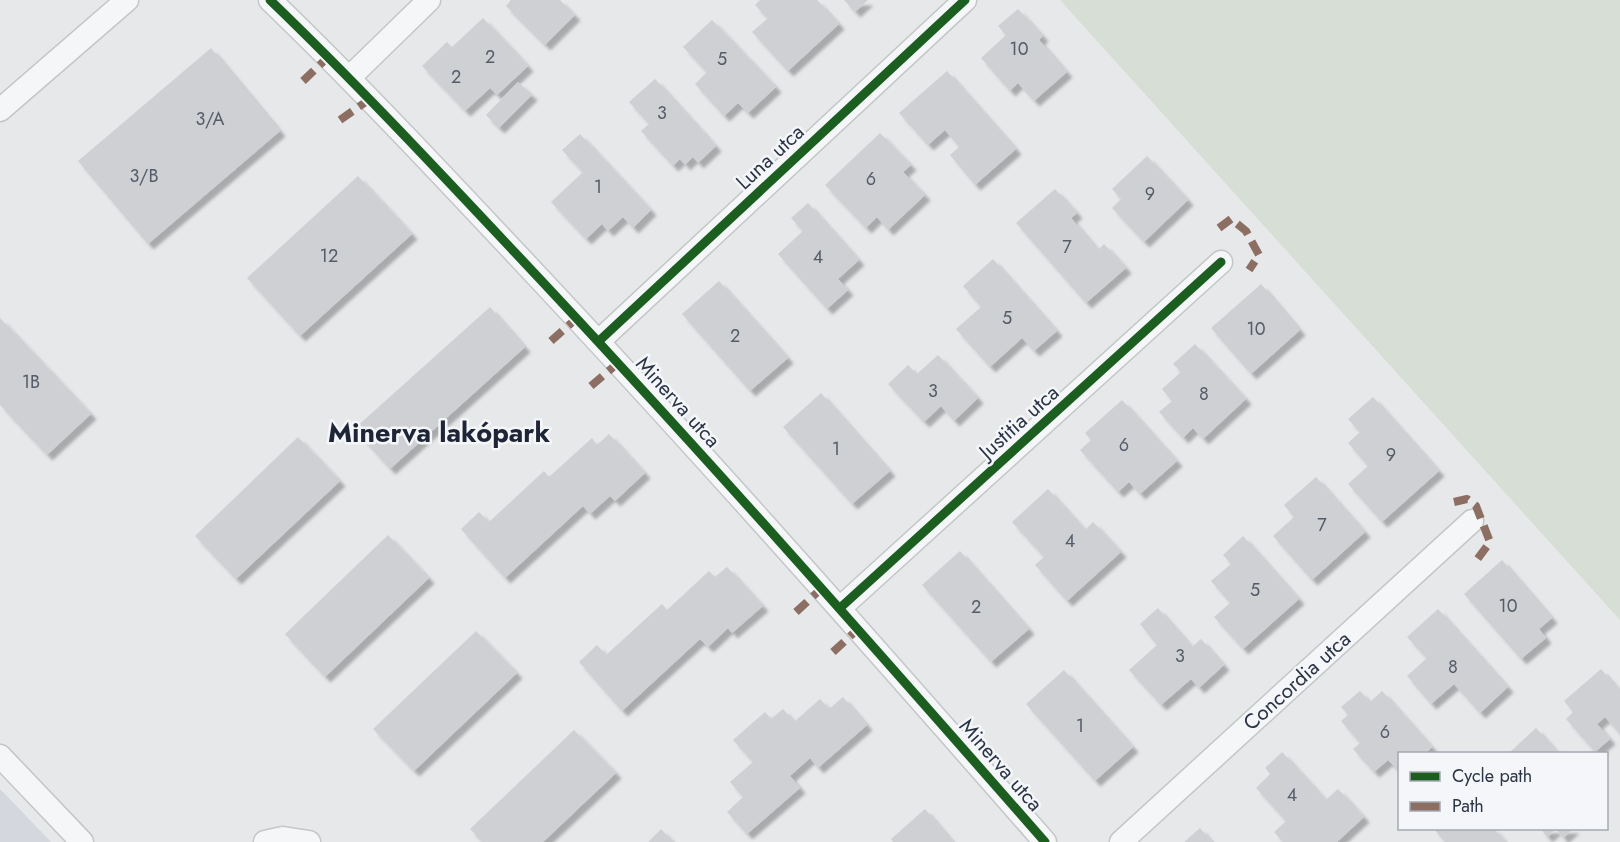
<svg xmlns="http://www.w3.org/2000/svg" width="1620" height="842" font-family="Jost,sans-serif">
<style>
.built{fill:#d4d7dd}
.green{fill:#d6ded6}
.building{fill:#ced0d3;filter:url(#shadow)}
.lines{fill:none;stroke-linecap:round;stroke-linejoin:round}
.street-casing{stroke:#c4c6c8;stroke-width:25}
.street{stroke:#f5f6f7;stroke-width:22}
.quiet{stroke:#8d6e63;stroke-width:8;stroke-dasharray:15 8;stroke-linecap:butt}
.cycleway-casing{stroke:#f4f6f9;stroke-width:13}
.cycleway{stroke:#1b5e20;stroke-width:9}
.labels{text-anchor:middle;stroke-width:5;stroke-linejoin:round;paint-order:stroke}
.number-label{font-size:18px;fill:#545c69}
.street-label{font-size:21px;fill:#2b3445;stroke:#f4f6f9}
.district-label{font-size:27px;font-weight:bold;fill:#1d2536;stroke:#f4f6f9}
</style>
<defs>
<filter id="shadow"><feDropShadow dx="5.5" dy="5.5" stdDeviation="1.5" flood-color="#0004"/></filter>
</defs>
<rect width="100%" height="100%" fill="#e6e8ea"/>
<path class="built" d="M0,789L51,842H0Z"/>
<path class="green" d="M1060,0H1620V620Z"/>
<path class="building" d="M511,0H560L575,15L545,45L506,6Z
M760,0H817L839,24L788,71L752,32L768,18L755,5Z
M844,0H868L855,12Z
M1018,9L1043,36L1039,40L1067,72L1034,101L1018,83L1010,91L981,58L1006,35L998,26Z
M483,18L528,66L497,95L490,88L465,111L422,66L447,42L452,47Z
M712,20L776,87L748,113L738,103L724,116L695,84L707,72L683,47Z
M211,48L280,131L148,244L78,161Z
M947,71L1016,149L975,185L950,155L959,147L945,130L928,145L899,113Z
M655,79L716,146L698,163L693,157L685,165L680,159L673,166L641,131L649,124L629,102Z
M518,82L532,95L499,128L486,115Z
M880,133L911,165L903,172L925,195L888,230L877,217L866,228L825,185Z
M580,134L651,210L633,228L623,217L608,231L602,224L586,239L551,202L583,172L562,150Z
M1147,156L1188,200L1144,242L1112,208L1121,199L1112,189Z
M358,176L412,234L300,336L247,278Z
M1055,189L1077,213L1071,218L1098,250L1104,244L1126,268L1086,303L1016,223Z
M808,203L859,260L838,279L848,290L827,309L778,254L803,231L791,218Z
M993,259L1057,331L1034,351L1022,338L990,367L956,329L981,307L963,286Z
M719,281L788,358L750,391L682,314Z
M1261,284L1300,330L1251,374L1211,328Z
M490,307L525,347L390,469L354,429Z
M0,318L91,414L47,455L0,405Z
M1195,344L1246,399L1203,439L1193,428L1183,438L1159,412L1172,401L1162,389L1181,372L1173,364Z
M938,355L978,398L954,421L941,406L924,422L888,384L908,365L917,374Z
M821,393L890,471L852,504L783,427Z
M1373,397L1439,471L1382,522L1348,484L1368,466L1348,443L1360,432L1348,419Z
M1122,400L1177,461L1140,494L1129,482L1118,492L1080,450L1091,440L1085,433Z
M609,434L645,473L615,501L610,496L590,514L583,506L505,578L461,529L479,512L489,522L544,471L549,477L592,438L597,445Z
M298,437L340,481L236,579L195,536Z
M1316,477L1365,532L1312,580L1273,536L1294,517L1284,505Z
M1048,489L1085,530L1093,522L1121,552L1067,601L1035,565L1044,557L1012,522Z
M388,535L429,578L325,677L285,634Z
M1243,536L1299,599L1243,649L1214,617L1230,603L1211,581L1231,564L1223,555Z
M960,551L1029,629L991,662L922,585Z
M1502,560L1552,618L1539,629L1546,638L1521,659L1464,594Z
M727,567L763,606L732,633L728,628L708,647L700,639L622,711L579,662L597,645L606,655L662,604L667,610L709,571L715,577Z
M1158,608L1192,647L1201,639L1224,665L1199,688L1191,679L1161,705L1129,670L1157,645L1140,624Z
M1438,609L1508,687L1480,713L1454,684L1431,704L1407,676L1427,658L1407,637Z
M476,631L517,673L414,771L373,729Z
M1601,669L1620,691V734L1605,717L1597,724L1610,739L1595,752L1566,719L1573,712L1564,701Z
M1064,670L1133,747L1095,781L1026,704Z
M1360,691L1370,702L1382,691L1432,747L1425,754H1400V772L1388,760L1374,772L1353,749L1360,743L1341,721L1348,715L1341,707Z
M843,697L867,725L818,768L810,758L790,776L800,788L747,834L727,812L743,797L730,782L753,762L733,740L765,712L771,719L783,709L794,722L820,699L829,709Z
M1536,728L1559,754H1508Z
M574,730L616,773L543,842H483L470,829Z
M1282,752L1326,800L1338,789L1364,817L1337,842H1283L1274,832L1286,821L1256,788L1270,774L1265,768Z
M925,809L953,842H893L891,839Z
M1200,828L1212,842H1184Z
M1433,828H1493L1506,842H1445Z
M1540,828H1574L1563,838L1556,829L1547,837Z
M661,829L673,842H648Z"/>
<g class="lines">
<g class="street-casing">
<path id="street" d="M270,0C352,79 429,161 506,243C691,439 868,640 1045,842
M350,77L429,0
M0,110L127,0
M599,341L965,0
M840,608L1221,262
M0,756L82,842
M265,842L283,838L309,842
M1121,842L1472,521"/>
</g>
<use href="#street" class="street"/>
<path class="quiet" d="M303,81L329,56
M340,120L370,99
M1219,228L1231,219L1246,231L1259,255L1249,270
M551,341L577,318
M591,386L618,363
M1454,502L1467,499L1476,506L1490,542L1476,561
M796,612L822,588
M833,652L858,629"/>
<g class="cycleway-casing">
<path id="cycleway" d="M270,0C352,79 429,161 506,243C691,439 868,640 1045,842
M599,341L965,0
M840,608L1221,262"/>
</g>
<use href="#cycleway" class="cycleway"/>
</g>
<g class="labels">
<g class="number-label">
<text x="1019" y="55">10</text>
<text x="490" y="63">2</text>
<text x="722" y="65">5</text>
<text x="456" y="83">2</text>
<text x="662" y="119">3</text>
<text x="210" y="125">3/A</text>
<text x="144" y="182">3/B</text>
<text x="871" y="185">6</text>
<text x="598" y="193">1</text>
<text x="1150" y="200">9</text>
<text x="1067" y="253">7</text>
<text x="329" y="262">12</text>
<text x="818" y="263">4</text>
<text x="1007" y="324">5</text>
<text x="1256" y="335">10</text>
<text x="735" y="342">2</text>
<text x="31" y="388">1B</text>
<text x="933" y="397">3</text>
<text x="1204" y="400">8</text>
<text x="1124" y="451">6</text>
<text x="836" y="455">1</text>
<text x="1391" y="461">9</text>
<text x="1322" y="531">7</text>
<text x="1070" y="547">4</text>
<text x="1255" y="596">5</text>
<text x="1508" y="612">10</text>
<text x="976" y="613">2</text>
<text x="1180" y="662">3</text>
<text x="1453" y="673">8</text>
<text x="1080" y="732">1</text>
<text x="1385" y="738">6</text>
<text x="1292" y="801">4</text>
</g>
<g class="street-label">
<text transform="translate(770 157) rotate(-43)" y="7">Luna utca</text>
<text transform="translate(678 402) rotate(48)" y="7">Minerva utca</text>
<text transform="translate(1019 422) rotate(-42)" y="7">Justitia utca</text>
<text transform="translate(1297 681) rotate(-42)" y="7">Concordia utca</text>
<text transform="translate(1001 765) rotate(49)" y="7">Minerva utca</text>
</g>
<g class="district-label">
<text x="439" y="442">Minerva lakópark</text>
</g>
</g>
<rect x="1398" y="752" width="210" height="78" fill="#f4f6f9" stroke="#a4a8b1" stroke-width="1.5"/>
<rect x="1410" y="772" width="30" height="9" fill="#1b5e20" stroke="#a4a8b1" stroke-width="1.5"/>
<text x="1452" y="782" font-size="18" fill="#2b3445">Cycle path</text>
<rect x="1410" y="802" width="30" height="9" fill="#8d6e63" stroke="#a4a8b1" stroke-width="1.5"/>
<text x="1452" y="812" font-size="18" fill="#2b3445">Path</text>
</svg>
